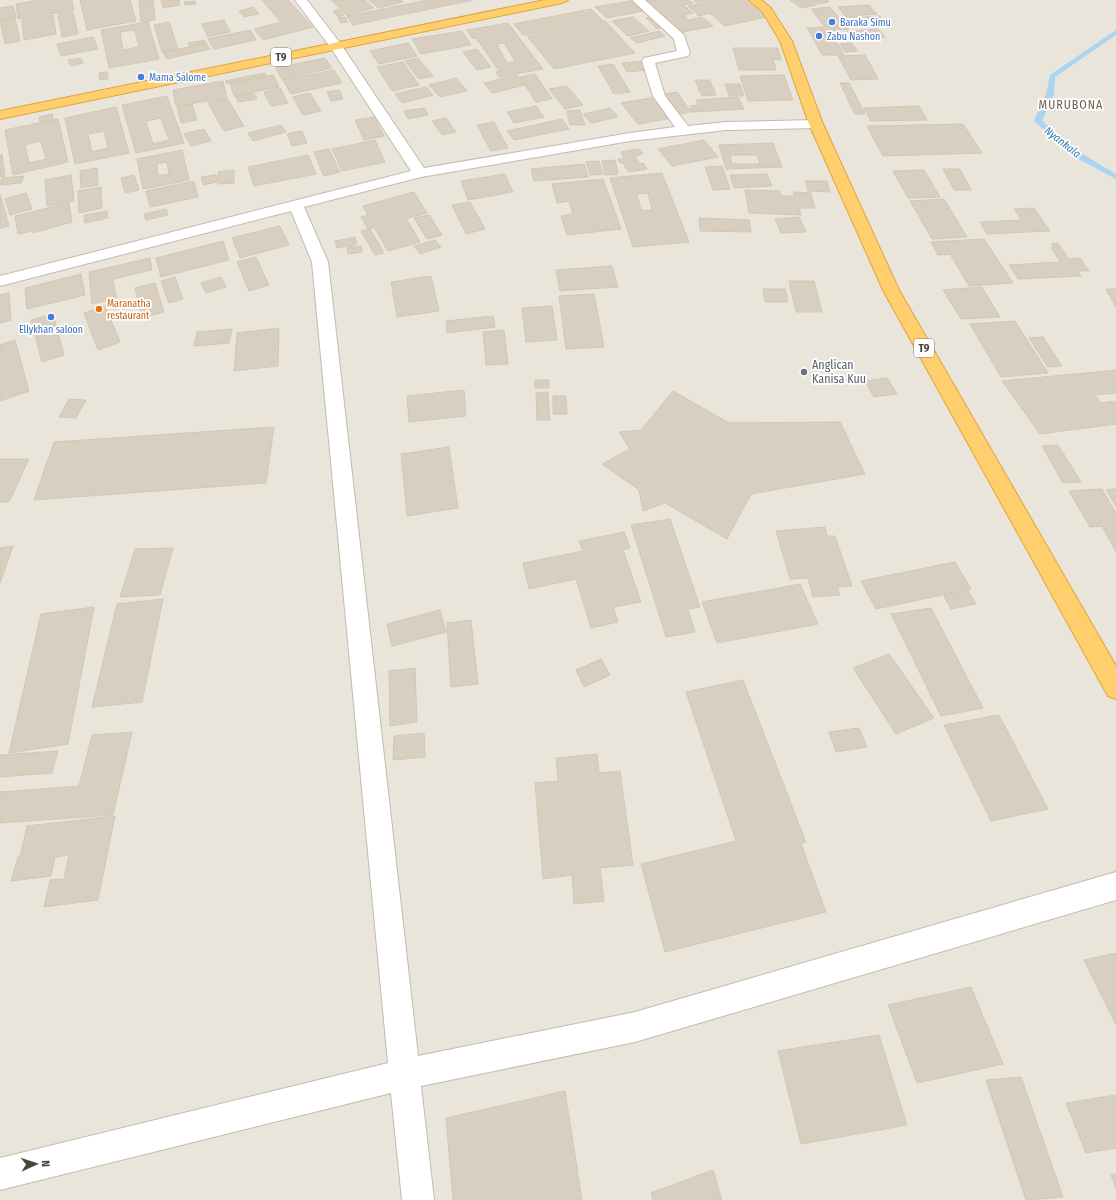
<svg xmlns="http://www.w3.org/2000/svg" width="1116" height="1200" font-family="'Fira Sans Condensed',sans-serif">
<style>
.residential{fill:#eae5da}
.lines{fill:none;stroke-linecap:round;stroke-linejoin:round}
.stream{fill:#a9d4f2;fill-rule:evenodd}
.building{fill:#d8cfc1;stroke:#d3c7b4;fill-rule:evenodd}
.minor-casing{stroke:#c2bbae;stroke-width:2}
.highway-casing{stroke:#e0a43c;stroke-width:2}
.minor{fill:#fff;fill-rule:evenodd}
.highway{fill:#ffcf6e;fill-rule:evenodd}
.shop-dot{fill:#3f7fe0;stroke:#fff;stroke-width:1.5}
.food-dot{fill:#e8710a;stroke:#fff;stroke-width:1.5}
.worship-dot{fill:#6b7280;stroke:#fff;stroke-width:1.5}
.labels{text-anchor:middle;stroke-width:3.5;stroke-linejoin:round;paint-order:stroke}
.far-shop-label{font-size:10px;fill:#366cbe;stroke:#fff;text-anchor:start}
.far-food-label{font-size:10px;fill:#c56008;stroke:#fff;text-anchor:start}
.shield{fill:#fff;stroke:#817c74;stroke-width:1}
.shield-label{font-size:11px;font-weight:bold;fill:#4b4439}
.far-water-label{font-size:11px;font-style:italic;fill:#2e7ab2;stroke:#fff}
.far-quarter-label{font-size:12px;letter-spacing:1px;fill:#6e6250;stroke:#fff}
.worship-label{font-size:12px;fill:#5b616d;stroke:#fff;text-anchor:start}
</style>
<rect width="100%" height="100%" fill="#f6f3ec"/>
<path class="residential" d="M0,0H1116V1200H0Z"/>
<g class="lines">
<path class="stream" d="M1116,30V35L1055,77L1054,94L1042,121L1079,152L1116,174V179L1073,156L1034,121L1046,94L1050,75Z"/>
</g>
<path class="building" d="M39,0H72L74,10L18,19L16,4Z
M80,0H130L136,21L87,30Z
M153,0L155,20L141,22L139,1Z
M161,0H179L180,5L163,8Z
M262,0H288L313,27L263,40L254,29L281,22Z
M331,0H365L374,8L346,15Z
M369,0H401L403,2L378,8Z
M428,0H473L353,25L347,16Z
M637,0L648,10L607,18L595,7Z
M639,0H689L693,3L683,5L693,13L684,15L689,20L702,17L713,26L678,33Z
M694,0H744L767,17L725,26L710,13L699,16L688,6L699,4Z
M790,0H809L816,5L801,8Z
M811,0H827L829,2L817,4Z
M195,1L196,4L185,5L184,2Z
M869,5L877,14L846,17L838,7Z
M13,6L16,17L0,20V8Z
M253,7L259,14L244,17L239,11Z
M830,7L849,29L828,31L811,9Z
M338,9L344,15L338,17L333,11Z
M591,9L602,20L523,35L514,24Z
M73,12L78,34L62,37L58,14Z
M53,15L56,34L24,40L22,20Z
M655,16L672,32L667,33L661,28L657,29L646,18Z
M880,16L886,24L855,26L849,18Z
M345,17L348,22L341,23L338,18Z
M633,17L649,31L628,36L612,21Z
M15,18L20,41L5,44L0,21Z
M224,20L230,32L208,37L202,24Z
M605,21L635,53L554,69L527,36Z
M148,22L159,59L109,68L101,30ZM135,30L139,47L123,50L120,32Z
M169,22L178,49L162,52L154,25Z
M508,23L543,69L499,77L496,72L499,71L476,38L473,39L467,30ZM504,43L515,61L507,63L497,44Z
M823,27L826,33H810L807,28Z
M878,29L885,37L853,39L847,31Z
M250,30L256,40L214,49L208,39Z
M462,31L471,45L421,54L412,39Z
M659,31L665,36L637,43L630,38Z
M832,33L844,55H822L811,34Z
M93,37L98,49L61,56L57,44Z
M204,40L206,42L190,46L188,43Z
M206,43L210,49L167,59L163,53Z
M408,43L417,56L379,64L370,51Z
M851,43L858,51L845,52L840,44Z
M733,48H778L781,60L773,59L776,70H739Z
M477,49L491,67L477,70L463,52Z
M865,55L878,79L851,80L838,56Z
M81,58L83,63L71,66L68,60Z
M325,58L332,68L282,79L276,68Z
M418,58L433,76L419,79L405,61Z
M643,61L648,70L627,72L622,63Z
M403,62L419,85L392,91L377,67Z
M613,64L630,92L614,94L598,66Z
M334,70L342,83L291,94L283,80Z
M107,72L108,79L100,80L99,73Z
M265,73L266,75L227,84L225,81Z
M535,74L552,99L536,102L520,77Z
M273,75L279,87L234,96L230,83Z
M517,75L525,85L492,93L484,83Z
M784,75L793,100L748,101L740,76Z
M456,78L467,91L440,97L429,85Z
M695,80H710L712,86L698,87Z
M223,81L227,98L176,106L173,90Z
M840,83H849L865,114H855Z
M725,84H740L744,96H729Z
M567,86L583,105L565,109L549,89Z
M426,87L433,95L402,103L395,94Z
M713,87L716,95L702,96L698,88Z
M280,88L288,103L271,106L264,92Z
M339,90L343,99L331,101L327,92Z
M677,92L691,112L673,115L659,95Z
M254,93L257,99L238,102L235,96Z
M310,93L321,111L303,115L293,97Z
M167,96L184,143L136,153L122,105ZM161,118L169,140L153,144L146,121Z
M656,97L673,118L638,124L621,103Z
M738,97L744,109L692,112L690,106L698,105L696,100Z
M227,98L244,126L224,131L208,103Z
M192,104L197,120L181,123L177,107Z
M536,106L544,117L514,123L507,112Z
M919,106L927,120L871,121L864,108Z
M116,107L129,153L75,164L65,118ZM104,131L108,148L92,152L88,134Z
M424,108L428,115L408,119L404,111Z
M610,108L618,117L591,123L583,114Z
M580,110L585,125H570L567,111Z
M52,114L53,120L40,122L39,117Z
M374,117L384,136L364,140L355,120Z
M446,118L456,132L442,135L432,121Z
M58,119L68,162L13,175L5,130ZM41,141L46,159L29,163L25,145Z
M562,119L569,129L514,140L507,131Z
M494,122L508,148L491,151L477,125Z
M963,124L982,153L883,156L867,126Z
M281,125L286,132L253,141L248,133Z
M204,129L211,141L191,146L184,134Z
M302,131L307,143L292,146L287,134Z
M375,140L385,162L342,171L332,149Z
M704,140L718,157L672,166L658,149Z
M773,143L782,167L726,169L719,145ZM730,155H757L760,164H732Z
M329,149L340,172L324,176L314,152Z
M639,149L643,154L635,156L640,164L643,163L647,169L629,172L623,163H620L618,159L624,158L621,152Z
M182,150L189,180L143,189L137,159ZM167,162L169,174L158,176L157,164Z
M2,154L5,176L0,177V155Z
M308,155L316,174L254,186L248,167Z
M615,160L618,174L605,175L602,161Z
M599,161L603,174L590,175L586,162Z
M584,164L588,177L534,181L531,169Z
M722,166L730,189L713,190L705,167Z
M97,168L98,185L81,188L80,171Z
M943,169H960L971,190H954Z
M234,170V183L218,184V172Z
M924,170L940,197L908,198L893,171Z
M662,173L689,242L633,247L610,178ZM648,193L652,210H641L637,194Z
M505,174L513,192L468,200L461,181Z
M767,174L772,186L734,188L730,175Z
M71,175L74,201L47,206L45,180Z
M134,175L139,190L125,193L121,178Z
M216,175L217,182L203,185L201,177Z
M24,176L21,183L0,185L2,178Z
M603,179L621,229L567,235L561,216L573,214L569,201L557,203L552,184Z
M194,181L198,197L150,207L146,191Z
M805,181H827L830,192L808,191Z
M101,187L102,208L79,213L78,191Z
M745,190L780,191L781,196H794L793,192L811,193L815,208H799L801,215L749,213Z
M414,192L427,213L368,229L361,217L368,215L363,206Z
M26,193L32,209L10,215L5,199Z
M0,194L9,226L0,228Z
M944,199L967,237L932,239L910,201Z
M470,202L485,229L466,234L452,205Z
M69,203L72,222L33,233V231L18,234L15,216Z
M1034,208L1050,231L987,234L980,222L1022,220L1014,209Z
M166,209L168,215L146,220L144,214Z
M107,211L108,218L85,223L84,215Z
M429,215L442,235L427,239L414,218Z
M799,217L806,232L781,233L775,219Z
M699,218L749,220L751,232L700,231Z
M407,220L420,242L388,251L375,229Z
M280,226L289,245L240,258L232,238Z
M370,229L384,253L375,255L361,231Z
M355,237L357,244L337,248L335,241Z
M984,239L1013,283L969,286L950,254L938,255L931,242Z
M435,240L441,247L420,254L414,246Z
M223,241L229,260L161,277L156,258Z
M1058,243L1069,259L1080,258L1089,271H1078L1081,276L1018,279L1009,265L1061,262L1051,248H1054L1051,244Z
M362,246V252L348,254L347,247Z
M256,257L269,285L249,291L237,262Z
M150,258L152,270L113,279L116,298L92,304L89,272Z
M612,266L618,287L560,291L556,270Z
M81,274L85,295L27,309L25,288Z
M431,276L439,311L397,317L391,282Z
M175,277L183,299L169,303L161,281Z
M221,277L226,287L206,293L201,283Z
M789,281H814L822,312H796Z
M155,283L164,312L142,318L135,288Z
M982,287L1000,317L961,319L943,290Z
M763,289H785L788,302H765Z
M1106,289H1116V307Z
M9,293L11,320L0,323V295Z
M594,294L604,347L566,349L559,296Z
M105,306L120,342L98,350L84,313Z
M552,306L557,340L526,342L522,308Z
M53,314L64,355L42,362L31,320Z
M493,316L495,327L447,333L446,321Z
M1015,321L1048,373L1001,377L970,324Z
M279,328L278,366L234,371L237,333Z
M232,329L229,343L194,346L197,332Z
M504,330L508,364L486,365L483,332Z
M1043,337L1062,366L1048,367L1029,338Z
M15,340L29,391L0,401V345Z
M1116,370V393L1095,395L1101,403L1116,401V424L1040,434L1002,381Z
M887,378L897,394L874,397L865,381Z
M535,380H549V388H535Z
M464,390L466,416L409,422L407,396Z
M673,391L729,423L840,422L865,474L751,494L727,539L665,503L643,511L639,490L602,464L630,449L619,432L641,430Z
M548,392L550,420H537L536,393Z
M553,396H566L567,414H553Z
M69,399L86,400L76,418L59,417Z
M274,427L266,483L34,500L54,442Z
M1058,445L1081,482L1063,483L1042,446Z
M449,447L458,508L407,516L401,454Z
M0,459H29L9,502H0Z
M1102,489L1116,513V552L1102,526L1090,527L1069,491Z
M1116,489V506L1106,490Z
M670,519L700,607L688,609L695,632L666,637L631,525Z
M825,527L827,536H835L852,586L837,587L840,595L813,597L808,578L790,579L776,531Z
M624,532L630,548L623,550L641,602L613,607L618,622L591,628L576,579L529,589L523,563L583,551L579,541Z
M13,546L0,583V548Z
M173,548L160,595L120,597L135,549Z
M955,562L971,589L876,609L861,581Z
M800,584L818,624L717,643L702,602Z
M968,591L976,604L951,609L944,596Z
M163,599L142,702L92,707L117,604Z
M94,607L68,744L9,753L41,614Z
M931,608L983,708L941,716L891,614Z
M440,610L446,632L392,646L387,624Z
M471,620L478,684L451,687L447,623Z
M889,654L934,718L896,734L853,668Z
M601,659L610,675L584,687L576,670Z
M415,668L417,722L390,726L389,671Z
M743,680L806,842L801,844L826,912L665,952L641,864L736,841L686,692Z
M999,715L1048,809L991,821L944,725Z
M859,728L867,747L836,752L829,732Z
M132,732L113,815L0,823V792L79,786L92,735Z
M424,733L425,757L393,760L394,736Z
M58,751L52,773L0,777V755Z
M597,754L599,773L620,771L633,865L600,868L604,901L574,904L572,875L543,879L535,783L558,781L556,758Z
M115,816L98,900L44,907L50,880L64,879L69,855L55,857L51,876L11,881L18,857H20L27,826Z
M1116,953V1025L1084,960Z
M971,987L1003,1064L917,1083L888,1005Z
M879,1035L907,1125L801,1144L778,1051Z
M1021,1077L1063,1197L1026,1200L986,1080Z
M565,1091L582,1200H453L446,1118Z
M1116,1095V1148L1086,1153L1066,1103Z
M713,1170L722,1200H653L651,1193Z
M1116,1174V1188L1111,1175Z"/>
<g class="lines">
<g class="minor-casing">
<path id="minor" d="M295,0H307L340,43L424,168L630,133L675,127L653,96L642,61L644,58L677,51L674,39L632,0H645L684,35L690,53L688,56L655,63L665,96L688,126L726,122L816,120L821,121L823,124L821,127L816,128L726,130L630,141L421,177L304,207L328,262L418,1056L635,1012L1116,872V900L635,1042L421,1086L434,1200H402L391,1093L0,1190V1158L388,1063L312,262L291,211L0,286V276L411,171L331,48Z"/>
</g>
<g class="highway-casing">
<path id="highway" d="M545,0H568L562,3L0,119V111Z
M748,0H761L770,7L792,41L823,124L899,290L1116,666V699L1108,696L883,290L809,124L780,41L762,11Z"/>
</g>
<use href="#minor" class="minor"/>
<use href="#highway" class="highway"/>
</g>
<g class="shop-dot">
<circle cx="832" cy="22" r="4"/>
<circle cx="819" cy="36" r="4"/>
<circle cx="141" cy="77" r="4"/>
<circle cx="51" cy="317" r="4"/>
</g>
<circle class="food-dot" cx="99" cy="309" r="4"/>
<circle class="worship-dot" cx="804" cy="372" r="4"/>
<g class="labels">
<g class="far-shop-label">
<text x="840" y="26">Baraka Simu</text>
<text x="827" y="40">Zabu Nashon</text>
<text x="149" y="81">Mama Salome</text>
<text x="51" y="333" text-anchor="middle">Ellykhan saloon</text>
</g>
<g class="far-food-label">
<text x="107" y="307">Maranatha<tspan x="107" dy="12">restaurant</tspan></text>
</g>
<g class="shield">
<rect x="271" y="48" width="20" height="18" rx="3"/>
<rect x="914" y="339" width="20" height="18" rx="3"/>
</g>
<g class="shield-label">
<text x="281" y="61">T9</text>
<text x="924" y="352">T9</text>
</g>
<g class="far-water-label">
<text transform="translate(1063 142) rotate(38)" y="4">Nyankala</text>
</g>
<g class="far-quarter-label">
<text x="1071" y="109">MURUBONA</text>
</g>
<g class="worship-label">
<text x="812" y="369">Anglican<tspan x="812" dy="14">Kanisa Kuu</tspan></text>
</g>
</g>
<g transform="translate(36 1164) rotate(87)" stroke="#ffffff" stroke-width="3" paint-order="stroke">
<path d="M0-3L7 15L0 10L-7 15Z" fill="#4b4439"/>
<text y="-6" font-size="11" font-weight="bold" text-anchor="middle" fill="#4b4439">N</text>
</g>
</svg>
